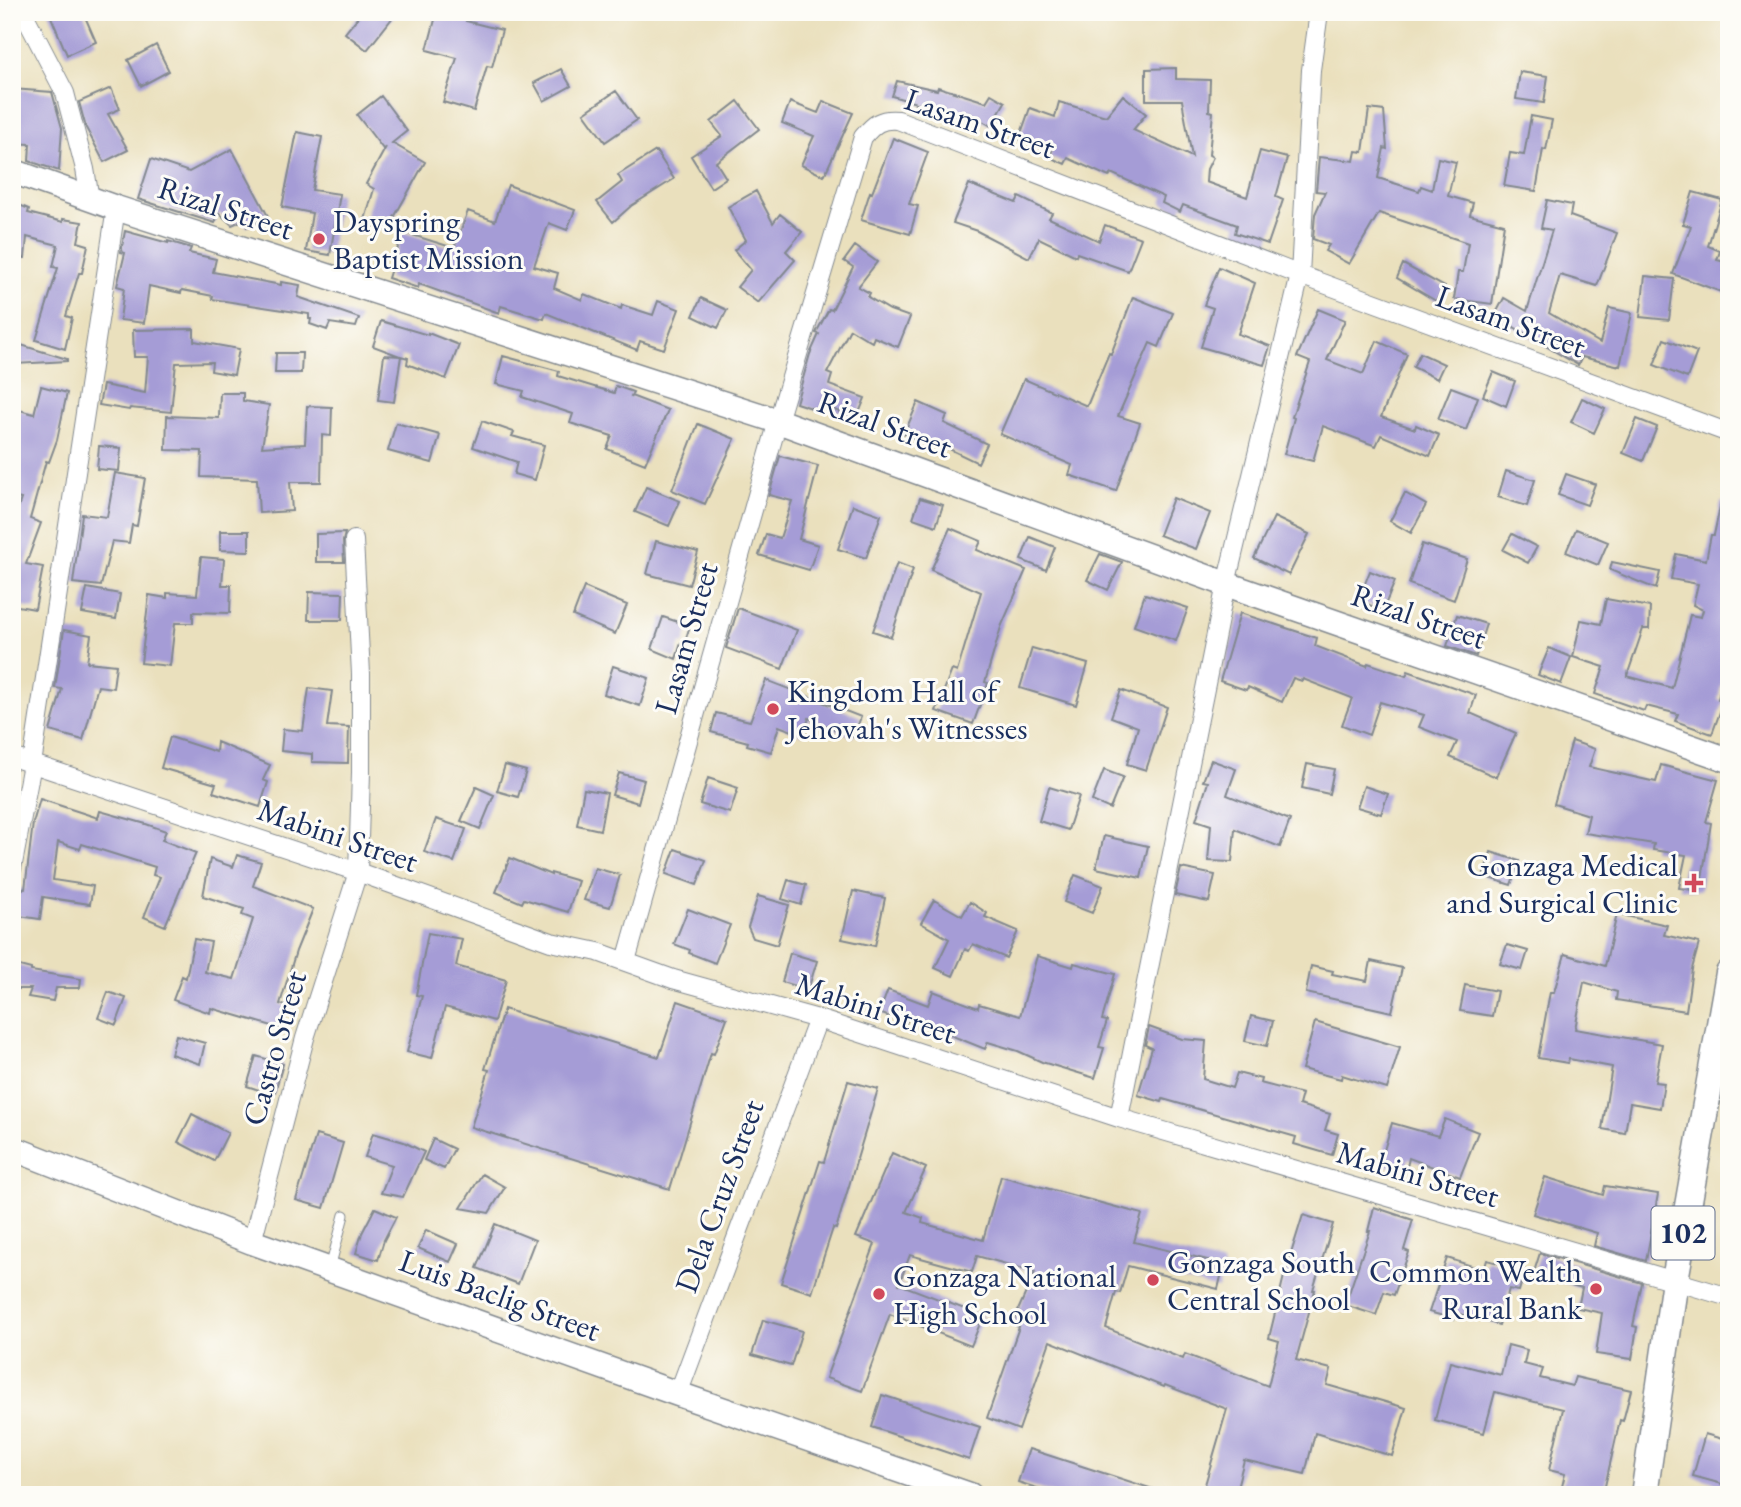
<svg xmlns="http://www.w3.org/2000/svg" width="1741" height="1507" font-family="'EB Garamond',serif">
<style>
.building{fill:#a59cd6}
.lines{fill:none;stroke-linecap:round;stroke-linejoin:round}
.lane-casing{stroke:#82888e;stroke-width:11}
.street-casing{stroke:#82888e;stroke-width:20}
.secondary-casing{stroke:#82888e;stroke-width:27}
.primary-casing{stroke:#82888e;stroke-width:29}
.lane{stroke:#fff;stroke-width:9}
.street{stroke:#fff;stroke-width:18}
.secondary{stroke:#fff;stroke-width:24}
.primary{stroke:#fff;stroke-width:26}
.poi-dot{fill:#d1495b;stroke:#fdfcf7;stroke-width:2.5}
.labels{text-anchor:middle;stroke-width:6;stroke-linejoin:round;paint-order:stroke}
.shield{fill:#fdfcf7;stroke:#5f6c8c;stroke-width:2}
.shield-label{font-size:30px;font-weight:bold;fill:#1b2f5e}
.street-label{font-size:32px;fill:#1b2f5e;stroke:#fdfcf7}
.poi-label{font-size:32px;fill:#1b2f5e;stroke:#fdfcf7;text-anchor:start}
</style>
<rect width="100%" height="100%" fill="#fdfcf7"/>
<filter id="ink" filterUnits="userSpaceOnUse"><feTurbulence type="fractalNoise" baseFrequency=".0143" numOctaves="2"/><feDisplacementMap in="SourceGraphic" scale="14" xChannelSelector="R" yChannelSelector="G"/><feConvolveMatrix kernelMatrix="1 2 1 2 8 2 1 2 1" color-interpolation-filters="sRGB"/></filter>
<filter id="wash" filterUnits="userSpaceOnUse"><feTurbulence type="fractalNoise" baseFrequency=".00686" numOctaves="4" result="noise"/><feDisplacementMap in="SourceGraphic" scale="28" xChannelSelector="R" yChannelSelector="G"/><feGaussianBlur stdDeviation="1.57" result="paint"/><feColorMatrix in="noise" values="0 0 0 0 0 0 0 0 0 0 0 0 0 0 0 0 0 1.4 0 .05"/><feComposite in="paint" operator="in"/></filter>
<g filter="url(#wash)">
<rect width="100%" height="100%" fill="#eae0bd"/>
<g id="blocks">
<path class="building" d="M49,12H83L96,42L67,55Z
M362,12H397L367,50L345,33Z
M437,12H469L466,21L502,30L492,67L487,66L474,111L443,102L457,58L427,50Z
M156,45L169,71L141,86L128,60Z
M1176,68V79L1210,80L1209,111L1213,112L1209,155L1213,157L1207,169L1206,182L1247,197L1260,151L1287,158L1276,197L1283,200L1268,244L1235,233L1237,225L1183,205L1180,212L1162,203L1164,197L1111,173L1109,177L1068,158L1065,164L1049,157L1052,151L1019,139L1030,108L1055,117L1059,102L1106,116L1123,95L1146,114L1133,130L1192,157L1182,100H1146V69Z
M561,69L571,86L544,101L534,83Z
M1520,72L1548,76L1544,103L1516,99Z
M897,81L937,90L938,87L986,102L991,94L1005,102L991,126L969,113L968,118L892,96Z
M111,88L120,109L108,114L128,150L104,162L86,128L79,102Z
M12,89L52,92L62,128L59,171L29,161L30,144L12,143Z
M616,91L637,120L605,142L584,113Z
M381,96L407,131L392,143L425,162L387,230L364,223L374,189L366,184L386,147L383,149L357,115Z
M738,101L759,129L716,162L726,178L711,188L691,156L722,136L711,122Z
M823,101L853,113L824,176L801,165L814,136L782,123L790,102L818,113Z
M1369,109L1384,111L1387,149L1384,148L1378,178L1419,191L1421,186L1432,190L1438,158L1456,162L1448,196L1473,203L1470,215L1504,224L1492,304L1454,299L1458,272H1463L1468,243L1379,213L1349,264L1325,251L1329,245L1313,239L1315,214L1325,192L1316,191L1319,157L1354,161L1356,151L1363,152Z
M1531,116L1552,120L1546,150L1543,149L1536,191L1504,186L1510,153L1524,155Z
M297,132L322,137L312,190L340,194L330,255L306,251L312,213L282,207Z
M893,138L928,152L909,204L918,206L910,234L861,220L870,192L872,193Z
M232,149L268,216L247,227L243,220L232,225L219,213L215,223L138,199L151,159L189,172Z
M656,151L674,179L631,206L613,222L597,202L622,182L618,175Z
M969,184L1016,203L1019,197L1052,213L1049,218L1099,241L1105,225L1141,238L1128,271L1077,253L1076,256L1039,238L1029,258L977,231L953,223Z
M508,185L575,210L567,230L549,223L534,266L558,273L554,288L582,300L584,294L621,309L622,305L653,315L658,301L679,309L664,349L640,341L637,350L546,313L544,319L501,306L499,313L419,284L418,288L388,278L403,232L454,248L468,211L495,221Z
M756,191L773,223L780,214L802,232L786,251L795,260L758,303L737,287L751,270L734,250L746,240L728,207Z
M1693,192L1722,200L1708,246L1720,251L1717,260L1729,263V295L1673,274L1691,226L1683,224Z
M1547,200L1572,205L1570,216L1617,233L1597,286L1560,275L1549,313L1600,343L1609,308L1632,313L1620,366L1582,357L1578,365L1512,326L1510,331L1492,321L1504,298L1527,311L1552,230L1541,228Z
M12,202L29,209L28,213L63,222V219L82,222L78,242L88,245L82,273H79L66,316L72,318L65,349L36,340L58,268L53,267L58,245L27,237L25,258H12Z
M125,231L168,243V241L191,248L189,253L216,259L213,272L281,285V282L300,285L298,297L359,318L356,327L330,323L327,330L310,324L311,319H309V314L212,299L213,296L182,290L181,293L149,286L144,323L120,320L124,288L117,286L125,253L121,252Z
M855,246L877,262L858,287L870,293L868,297L890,310L910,317L898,347L874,337L872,342L850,329L827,373L832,375L829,385L865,398L857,418L823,406L821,411L796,403L810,354L819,334L816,333L829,309L832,310L853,267L844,261Z
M1403,264L1445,287L1436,301L1397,278Z
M1219,267L1255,283L1238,334L1270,346L1264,365L1201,347L1213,308L1204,305Z
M1645,276L1674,279L1669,320L1640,317Z
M1133,297L1173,313L1159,347L1150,343L1118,416L1140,423L1116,491L1069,475L1072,465L1000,434L1024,379L1087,406L1109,353L1111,354Z
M701,298L727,310L718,328L693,316Z
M1318,309L1345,320L1327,360L1363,374L1377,341L1407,354L1381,417L1415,429L1416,425L1439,435L1430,456L1381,435L1376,446L1323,426L1313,461L1284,454L1294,418L1292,417L1310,362L1297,357Z
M381,321L428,335V333L459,345L446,379L407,364L408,358L401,356L394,402L378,400L384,355L400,356L373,346Z
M194,329V341L239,349L234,375L211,371L212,362L176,363L171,412L130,408L129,410L99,405L103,385L145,393L148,357H134L133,330Z
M1664,339L1697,352L1687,378L1654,365Z
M21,345L67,359V361L16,364Z
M276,353H302L301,373H275Z
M1420,353L1444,364L1437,379L1413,367Z
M503,356L559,371L558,376L614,393L616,386L633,392L631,396L668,410L645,464L607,449L612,436L570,423L573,414L522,397L524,391L496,384Z
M1493,372L1515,381L1506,406L1483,396Z
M41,386L67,393L57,440L49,462L46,461L30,519L41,523L26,564L43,567L35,609L12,605V525L21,499L12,497V408L34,414Z
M1451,387L1478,397L1466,430L1438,419Z
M220,393H243V401L269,405L262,447L305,444L307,406L332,407L331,436L322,435L321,482H290L292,511L259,513L257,479L201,477L202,451L166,450L167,416L219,418Z
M1582,398L1605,409L1594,433L1571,422Z
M918,402L947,415L944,423L987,444L978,463L935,442L933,447L904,434Z
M1637,419L1657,427L1643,461L1623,453Z
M482,421L514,432L512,436L544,445L535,480L514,474L517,462L473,447Z
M396,423L440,435L432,463L388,451Z
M698,424L735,439L705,504L672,490Z
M99,446L121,448L119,471L97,469Z
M780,456L818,466L799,539L818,545L809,570L759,555L766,534L780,538L792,501L769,495Z
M1506,471L1535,480L1527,506L1498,497Z
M115,473L145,478L137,526L132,525L129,543L112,541L101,586L73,583L82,514L107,517Z
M1566,474L1595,484L1587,505L1558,495Z
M646,487L680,501L669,526L635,512Z
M1405,493L1426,505L1411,533L1390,521Z
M920,498L943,505L936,526L913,518Z
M1173,498L1210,513L1196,549L1159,535Z
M1721,502L1729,503V654L1718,699L1724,701L1712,734L1675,721L1678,714L1646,706L1644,711L1595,694L1604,667L1573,657L1581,620L1601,624L1606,599L1650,607L1649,629H1643L1627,676L1672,688L1690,615L1701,617L1703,610L1693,605L1698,584L1671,579L1676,554L1706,560L1711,535H1714Z
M853,505L881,515L866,558L838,549Z
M1274,517L1309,534L1289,575L1254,558Z
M950,528L981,541L977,550L1026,570L1001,627L985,682L988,683L973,724L936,711L952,670L957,672L981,592L931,570Z
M1576,529L1608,542L1598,565L1566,552Z
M220,531H249V551L220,550Z
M345,533L343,541L344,562H316V534Z
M1512,534L1537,547L1528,563L1503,550Z
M1030,537L1055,547L1046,570L1021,560Z
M656,541L698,552L689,585L647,574Z
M1422,544L1467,559L1454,600L1409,584Z
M1100,554L1122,562L1108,590L1087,580Z
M201,557L224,559L222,585H231L230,613L193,612V623H175L170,666L141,663L149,595L167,598V593L197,595Z
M1612,562L1660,572L1656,589L1610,570Z
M897,563L913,569L891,637L873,631Z
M1370,571L1395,581L1383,610L1358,601Z
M584,587L627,605L615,634L573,616Z
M87,588L120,594L116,619L82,613Z
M309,592L343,593L342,620H308Z
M1145,594L1188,608L1176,641L1134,626Z
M738,608L797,630L782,669L726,648Z
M1240,613L1317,638L1315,646L1367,666L1368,663L1406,676L1408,671L1476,695L1470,713L1516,733L1496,777L1450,757L1457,742L1419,727L1424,715L1380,702L1369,735L1342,725L1352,698L1303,679L1302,681L1293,678L1282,702L1248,687L1246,690L1220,681Z
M1457,615L1486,624L1476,656L1447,646Z
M663,617L690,626L684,644L681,643L676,659L652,649Z
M64,630L91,635L87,662L116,665L113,688L98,686L83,740L50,731L62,689L55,688Z
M1032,648L1088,664L1076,705L1020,688Z
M1549,648L1571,657L1561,684L1538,675Z
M613,666L649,678L640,706L604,694Z
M766,680L861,717L853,737L809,718L803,735L779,726L771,752L747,745L748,742L711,732L716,713L750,721Z
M309,688L332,691L327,726L349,727L348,763L312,762V754L281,751L283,729L303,731Z
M1121,690L1167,707L1146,770L1127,764L1138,727L1111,717Z
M170,737L216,752L217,742L270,765L263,780L268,782L260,807L213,792L216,784L161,768Z
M1572,741L1595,749L1589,767L1656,782L1661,765L1718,780L1706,822L1711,823L1700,891L1679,888L1686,855L1653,850L1654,844L1585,833L1589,815L1554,804Z
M1211,760L1236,769L1227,795L1290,820L1280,847L1235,829L1232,862L1208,861L1211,825L1196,820L1208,782L1203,781Z
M1307,764L1334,769L1329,794L1302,788Z
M505,765L526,771L518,797L497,791Z
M1104,770L1123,777L1110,809L1092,801Z
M619,773L644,780L638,803L612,795Z
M708,778L738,788L730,813L700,804Z
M1364,786L1388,794L1381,814L1357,807Z
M476,787L494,795L480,829L461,821Z
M1049,787L1079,796L1068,830L1039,821Z
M584,789L607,793L600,830L577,825Z
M40,799L98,818L100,811L146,824L166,831L162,840L196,853L165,926L144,917L160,877L153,875L155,867L82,844L80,849L58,842L53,880L93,886L90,904L43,897L40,919L12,915L14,888L25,889L33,823Z
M436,819L466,829L454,862L424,852Z
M1104,836L1148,846L1141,878L1096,868Z
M675,849L706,860L697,885L666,874Z
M1491,852L1519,861L1511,885L1483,876Z
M237,855L261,862L253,886L313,909L296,951L280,1004L286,1006L279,1028L211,1008L210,1013L173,1000L182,976L186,978L194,939L211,942L205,972L234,979L253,919L242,915L244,909L203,896L210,859L233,867Z
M510,858L551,875V873L578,881L568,912L524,899L522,903L496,892Z
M595,868L620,875L610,907L584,900Z
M1181,868L1215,875L1209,902L1175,895Z
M1075,875L1103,886L1092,913L1064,902Z
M788,880L806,885L801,905L782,899Z
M853,891L885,898L875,946L842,939Z
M758,896L789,905L777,945L753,938L748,927Z
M934,900L962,916L970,902L987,913L985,917L1018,931L1006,958L973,944L969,951L965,949L953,976L935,968L949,939L921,923Z
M688,909L730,925L715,963L689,953L690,950L674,944Z
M1617,914L1667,925L1664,935L1699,943L1692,969L1686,1011L1616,1000L1617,992L1584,982L1575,1029L1662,1044L1655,1082L1664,1083L1660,1108L1630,1103L1625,1133L1602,1129L1612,1067L1569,1059L1568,1063L1538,1058L1550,992H1554L1565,954L1605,966Z
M428,933L462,939L456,966L506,980L494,1021L445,1007L432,1058L407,1052L422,996L416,995Z
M1507,945L1528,951L1522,970L1500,964Z
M790,953L817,961L808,990L782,982Z
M1037,956L1073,967L1074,963L1115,974L1102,1020L1107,1021L1099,1047L1104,1048L1095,1078L1042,1062L1018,1051L988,1042L985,1049L908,1018L906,1023L879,1013L888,990L928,1005L933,991L978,1008L979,1004L1020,1016Z
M1371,961L1402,968L1392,1012L1306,993L1311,966L1333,971L1332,974L1367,981Z
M12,964L31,969V971L81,979L80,988H56L53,1001L28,997L31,989H12Z
M1465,985L1497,991L1492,1016L1460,1011Z
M108,992L126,998L116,1025L98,1018Z
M678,1001L727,1018L714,1054L711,1053L670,1189L471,1127L489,1070L485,1069L504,1009L659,1057Z
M1251,1016L1273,1021L1267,1046L1245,1041Z
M1315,1022L1400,1047L1387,1089L1342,1075L1341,1079L1302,1069Z
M1149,1027L1182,1039L1206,1041L1203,1079L1232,1088L1237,1073L1261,1079L1260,1083L1302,1094L1299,1105L1330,1114L1325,1130L1338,1134L1332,1155L1294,1144L1296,1137L1163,1099L1162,1102L1138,1095L1152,1048L1145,1045Z
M176,1035L205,1043L200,1064L171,1054Z
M256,1056L283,1064L274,1095L247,1086Z
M848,1081L878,1089L836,1229L833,1228L812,1293L781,1283L820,1161L824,1162Z
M192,1114L228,1133L214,1161L178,1142Z
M1445,1119L1478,1132L1460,1177L1409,1158L1406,1171L1380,1164L1392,1123L1438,1136Z
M373,1133L404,1142L424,1152L403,1197L381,1193L392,1165L365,1157Z
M316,1135L343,1143L324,1208L296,1200Z
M433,1139L454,1149L444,1169L424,1160Z
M892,1153L926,1168L906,1212L923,1218L922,1223L983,1240L1001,1176L1142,1214L1134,1242L1224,1264L1218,1289L1128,1266L1120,1293L1116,1292L1106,1328L1183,1359L1185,1354L1268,1386L1279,1341L1269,1338L1284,1276L1303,1215L1333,1224L1313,1290H1315L1296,1360L1331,1369L1327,1385L1406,1408L1392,1456L1315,1433L1305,1474L1244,1460L1235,1495H1202L1227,1409L1165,1385L1164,1387L1050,1341L1019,1430L987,1418L1019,1327L1012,1324L1035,1272L977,1256L972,1272L910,1255L899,1284L983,1316L971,1346L890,1314L862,1391L826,1378L875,1244L856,1237Z
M482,1174L505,1187L489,1213L461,1208Z
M1545,1177L1603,1195L1605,1186L1658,1194L1646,1261L1594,1246L1597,1233L1533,1214Z
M1374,1207L1413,1220L1404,1250L1409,1252L1394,1295L1384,1292L1376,1315L1345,1305L1370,1231H1368Z
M375,1208L396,1217L384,1240L378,1260L356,1253L362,1233Z
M495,1224L535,1240L518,1284L477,1268Z
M426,1230L458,1244L450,1262L418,1248Z
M1540,1253L1642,1283L1633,1326L1637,1327L1632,1359L1596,1354L1602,1313L1578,1308L1582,1288L1533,1275Z
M1447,1258L1484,1270L1487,1260L1525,1270L1519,1291L1509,1289L1499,1325L1456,1313L1454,1319L1429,1312Z
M763,1320L802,1331L791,1366L752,1355Z
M1508,1345L1527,1350L1524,1364L1543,1369L1540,1378L1572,1386L1575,1377L1631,1390L1623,1421L1620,1420L1603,1495H1560L1565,1474L1549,1470L1563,1409L1495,1392L1484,1433L1435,1420L1450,1362L1501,1375Z
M882,1395L980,1427L969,1460L872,1427Z
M1705,1434L1729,1441V1486L1693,1476Z
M1029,1449L1159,1491V1495H1059L1018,1482Z"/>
</g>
</g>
<g filter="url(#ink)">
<use href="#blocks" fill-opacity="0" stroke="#82888e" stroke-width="2"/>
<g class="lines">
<g class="lane-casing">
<path id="lane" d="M330,1268L344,1215"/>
</g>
<g class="street-casing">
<path id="street" d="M23,12L65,93L85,169L90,199
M12,757L358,872L551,942L598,952L673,979L818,1019L1119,1118L1729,1297
M12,869L32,764L116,208
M626,961L778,421L863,137C874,124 881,118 898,120L1300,275L1729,433
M1119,1118L1226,584L1300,275L1311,70L1319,12
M252,1242L305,1038L358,872L361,772V674L354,540
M678,1394L818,1019"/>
</g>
<g class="secondary-casing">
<path id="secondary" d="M12,171L116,208L778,421L1226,584L1729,760
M12,1148L252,1242L678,1394L970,1495"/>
</g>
<g class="primary-casing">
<path id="primary" d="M1644,1495L1675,1280L1729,973"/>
</g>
<use href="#lane" class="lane"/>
<use href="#street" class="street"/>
<use href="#secondary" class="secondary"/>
<use href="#primary" class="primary"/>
</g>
</g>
<g class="poi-dot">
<circle cx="319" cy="239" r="7"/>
<circle cx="773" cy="709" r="7"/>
<path d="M1690.5 872.5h7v7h7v7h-7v7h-7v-7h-7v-7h7z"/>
<circle cx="1153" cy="1280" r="7"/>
<circle cx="1596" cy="1289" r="7"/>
<circle cx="879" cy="1294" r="7"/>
</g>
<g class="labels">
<rect class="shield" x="1651.5" y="1206.5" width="63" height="53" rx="5"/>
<g class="shield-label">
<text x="1683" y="1243">102</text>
</g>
<g class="street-label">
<text transform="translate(980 123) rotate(19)" y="11">Lasam Street</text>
<text transform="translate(226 208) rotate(18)" y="11">Rizal Street</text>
<text transform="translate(1511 321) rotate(20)" y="11">Lasam Street</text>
<text transform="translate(885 424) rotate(20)" y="11">Rizal Street</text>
<text transform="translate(1419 616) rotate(19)" y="11">Rizal Street</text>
<text transform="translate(686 638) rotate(-74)" y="11">Lasam Street</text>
<text transform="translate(338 835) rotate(19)" y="11">Mabini Street</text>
<text transform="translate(876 1008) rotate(18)" y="11">Mabini Street</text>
<text transform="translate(274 1048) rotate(-74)" y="11">Castro Street</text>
<text transform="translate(1418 1174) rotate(16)" y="11">Mabini Street</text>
<text transform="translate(719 1196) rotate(-70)" y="11">Dela Cruz Street</text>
<text transform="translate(500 1295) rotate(20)" y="11">Luis Baclig Street</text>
</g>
<g class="poi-label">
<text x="333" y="232">Dayspring<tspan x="333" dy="37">Baptist Mission</tspan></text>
<text x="787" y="702">Kingdom Hall of<tspan x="787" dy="37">Jehovah's Witnesses</tspan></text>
<text x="1678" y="876" text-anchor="end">Gonzaga Medical<tspan x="1678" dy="37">and Surgical Clinic</tspan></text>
<text x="1167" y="1273">Gonzaga South<tspan x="1167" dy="37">Central School</tspan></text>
<text x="1582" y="1282" text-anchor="end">Common Wealth<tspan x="1582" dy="37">Rural Bank</tspan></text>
<text x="893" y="1287">Gonzaga National<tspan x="893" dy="37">High School</tspan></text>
</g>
</g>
<rect width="1741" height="1507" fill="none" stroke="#fdfcf7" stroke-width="42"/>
</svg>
